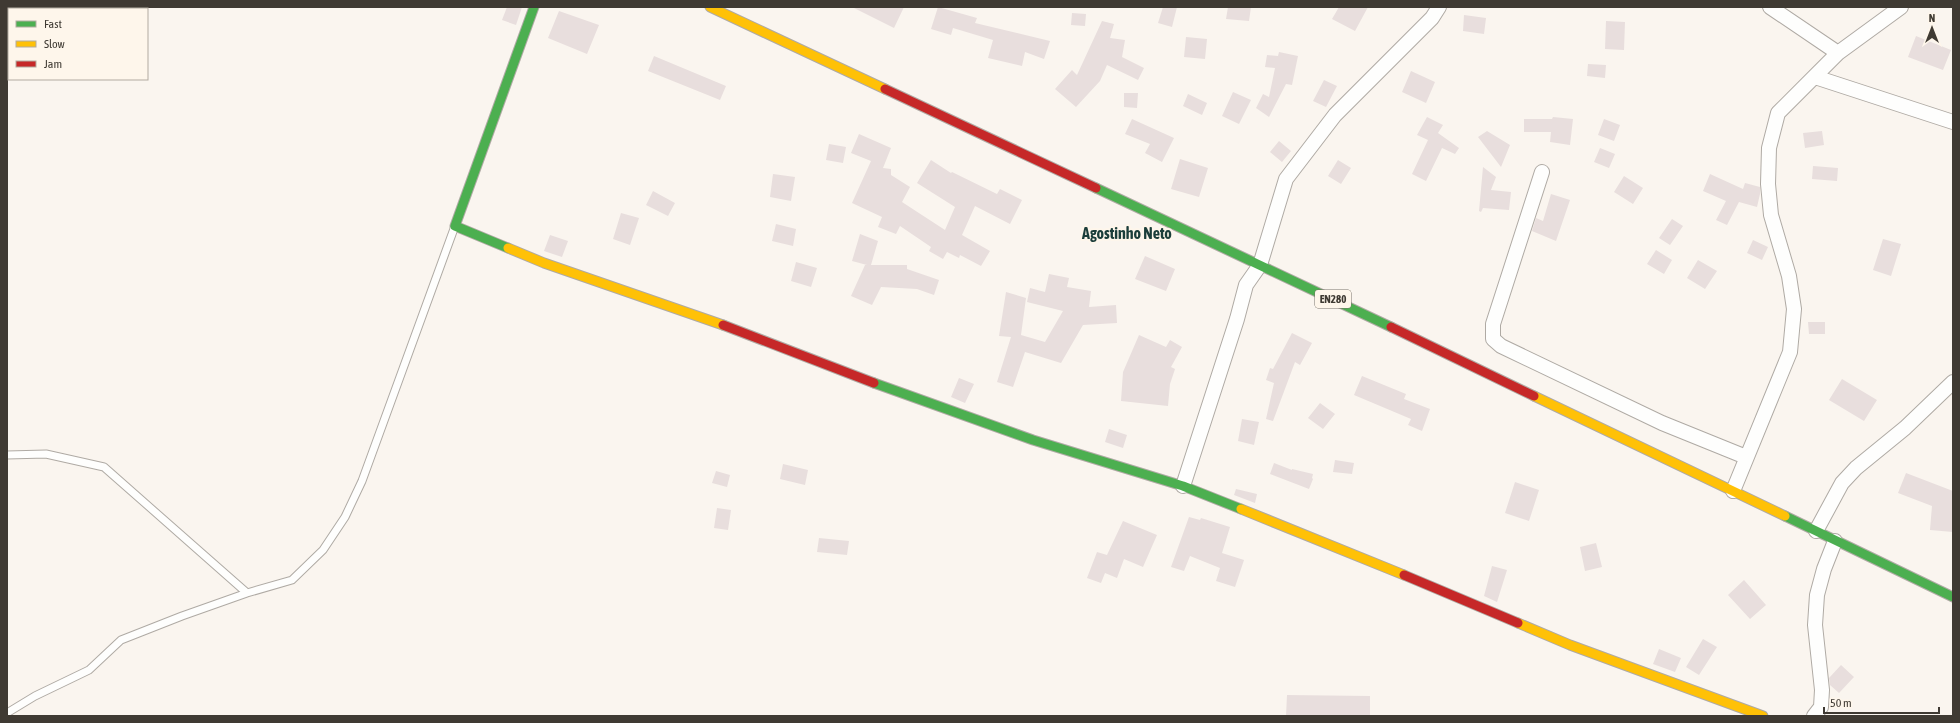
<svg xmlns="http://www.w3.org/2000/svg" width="1960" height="723" font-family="'Asap Condensed',sans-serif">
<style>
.building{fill:#e8dedd}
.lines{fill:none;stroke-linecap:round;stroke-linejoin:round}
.lane-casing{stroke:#afaaa4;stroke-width:9}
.street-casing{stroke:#afaaa4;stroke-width:16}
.fast-casing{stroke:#afaaa4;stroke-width:11}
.slow-casing{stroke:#afaaa4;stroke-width:11}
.jam-casing{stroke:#afaaa4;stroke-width:11}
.lane{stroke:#fefefd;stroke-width:7}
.street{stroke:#fefefd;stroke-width:14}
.fast{stroke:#4caf50;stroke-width:9}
.slow{stroke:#ffc107;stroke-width:9}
.jam{stroke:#c62828;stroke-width:9}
.labels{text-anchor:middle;stroke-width:4;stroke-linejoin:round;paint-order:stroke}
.shield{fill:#fef6eb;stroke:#78726a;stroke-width:1}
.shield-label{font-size:11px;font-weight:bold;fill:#3f3a33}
.district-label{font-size:16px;font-weight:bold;fill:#1b3d3a;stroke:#fef6eb}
</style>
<rect width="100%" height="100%" fill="#faf5ef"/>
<path class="building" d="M507,7H522L516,25L502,20Z
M852,7H904L894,28Z
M938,7L977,18L975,23L1050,41L1044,59L1025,52L1022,66L988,58L993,40L953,28L951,35L931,29Z
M1163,7H1177L1172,27L1158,23Z
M1228,7H1251L1249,21L1226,19Z
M1339,7H1368L1355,31L1332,19Z
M559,11L599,25L587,54L548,38Z
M1072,13L1086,14L1085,26L1071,25Z
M1464,15L1486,18L1484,34L1463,31Z
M1102,21L1114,24L1110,38L1125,40L1122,57L1144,68L1138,80L1107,65L1100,81L1076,107L1055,89L1072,70L1077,75Z
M1606,21L1625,22L1624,50L1605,49Z
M1916,36L1951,50L1943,70L1908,57Z
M1186,37L1207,39L1205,59L1184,57Z
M1279,52L1298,56L1292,85L1286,84L1269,117L1256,108L1263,94L1269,97L1275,68L1265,67L1267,55L1278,56Z
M654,56L726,86L720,100L648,71Z
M1588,64L1606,65L1605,78L1587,76Z
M1411,71L1435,82L1426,103L1402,92Z
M1324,80L1337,86L1326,107L1313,101Z
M1233,92L1251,100L1239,124L1222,116Z
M1124,93H1138L1137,108L1124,107Z
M1188,94L1207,103L1202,115L1183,106Z
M1427,117L1443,125L1438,133L1459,148L1455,154L1442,148L1426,181L1412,174L1428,140L1417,135Z
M1553,117L1573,119L1570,145L1550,142L1551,132H1524V119H1552Z
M1132,119L1174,138L1162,162L1145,153L1150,144L1125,134Z
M1604,119L1620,125L1614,141L1598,135Z
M1487,131L1510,145L1501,167L1478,137Z
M1822,131L1824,145L1805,148L1803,133Z
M859,134L891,148L883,168L891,169V175L910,187L902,202L945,230L955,207L917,183L931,160L951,173L952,172L997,194L1000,189L1022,200L1010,224L975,206L962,235L990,251L981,266L960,255L959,258L947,252L943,259L929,251L931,247L900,226L896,234L878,227L882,217L852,203L871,161L851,153Z
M1279,141L1291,151L1282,162L1270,152Z
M829,144L846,147L843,163L826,160Z
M1600,148L1615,154L1609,168L1594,162Z
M1180,159L1208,168L1199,197L1171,189Z
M1338,160L1351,168L1341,184L1328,176Z
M1813,166L1838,168L1837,181L1812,179Z
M1483,167L1496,177L1491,190L1511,192L1509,210L1483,208L1481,212L1479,211Z
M773,174L795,177L791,201L770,197Z
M1710,174L1743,189L1745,183L1760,187V194L1757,207L1739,202L1727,225L1716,220L1726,201L1703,191Z
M1624,176L1643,188L1633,204L1614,192Z
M653,191L675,203L668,216L646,205Z
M1551,194L1570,200L1556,241L1532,231L1536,218L1543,221Z
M621,213L639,218L630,245L613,239Z
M1672,219L1683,226L1670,245L1659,238Z
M776,224L796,229L793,246L772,241Z
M860,234L878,241L871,265H907V269L939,280L934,295L917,289L881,287L872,305L851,296L865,265H867L852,261Z
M550,235L568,241L562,257L544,251Z
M1883,239L1901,244L1891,276L1873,270Z
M1753,240L1768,247L1762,260L1747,253Z
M1656,250L1672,260L1664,274L1647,264Z
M1145,256L1175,269L1166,291L1135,279Z
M1698,260L1717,271L1705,289L1687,278Z
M796,262L817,268L811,287L791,281Z
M1049,274L1069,278L1067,287L1091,291L1089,307L1116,305L1117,323L1083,325L1061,363L1025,352L1013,387L997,382L1011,337L999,336L1006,292L1026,298L1021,335L1045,342L1063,311L1027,302L1030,288L1045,292Z
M1808,322H1825V334H1809Z
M1292,333L1312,343L1300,365L1295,362L1273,421L1266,419L1274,383L1266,380L1270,368L1273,369Z
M1139,335L1166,347L1170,340L1182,347L1171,367L1175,369L1170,384L1168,406L1121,401L1123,372Z
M1362,376L1406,394L1404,399L1430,409L1422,431L1408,425L1411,419L1354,395Z
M959,378L974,384L965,403L951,397Z
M1842,379L1877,400L1864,421L1829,400Z
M1320,403L1335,414L1323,429L1308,418Z
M1242,419L1259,422L1254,445L1238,441Z
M1109,429L1127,435L1123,448L1105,442Z
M1335,460L1354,463L1352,474L1333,472Z
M1274,463L1292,470V469L1313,474L1312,478L1313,479L1309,489L1270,474Z
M783,464L808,470L805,485L780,479Z
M716,471L730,475L727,487L712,483Z
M1906,473L1953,491V532L1930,530L1932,506L1898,493Z
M1515,482L1539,490L1529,521L1505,513Z
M1236,489L1257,494L1255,503L1234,495Z
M717,508L731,510L728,530L714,528Z
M1189,517L1200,520L1201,518L1230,527L1222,553L1244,560L1235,587L1216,581L1220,568L1190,556L1184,571L1171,567Z
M1123,521L1157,535L1143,567L1124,559L1117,578L1105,573L1101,583L1087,578L1097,552L1107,555Z
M819,538L849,541L847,555L817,552Z
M1596,543L1602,567L1585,571L1580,547Z
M1492,566L1507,570L1497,602L1484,596Z
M1744,580L1766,605L1750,619L1728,595Z
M1703,639L1717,647L1699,675L1686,667Z
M1659,649L1681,658L1675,672L1653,664Z
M1841,665L1854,677L1839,693L1830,685L1829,678Z
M1287,695L1370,696V716H1286Z"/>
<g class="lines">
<g class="lane-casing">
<path id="lane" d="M7,455L46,454L104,467L247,593L292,580L323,550L345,517L362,481L455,226
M7,713L35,696L89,670L121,640L182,616L247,593"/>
</g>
<g class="street-casing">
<path id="street" d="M1770,7L1838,53
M1815,77L1953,122
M1542,172L1493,324V339L1501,346L1662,423L1746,457
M1183,486L1237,319L1246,285L1260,265L1286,179L1335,115L1432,18L1439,7
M1733,491L1790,352L1794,309L1789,276L1771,215L1768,184L1769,148L1778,113L1838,53L1901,7
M1816,531L1842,483L1856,468L1905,428L1953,382
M1814,716L1821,707L1822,690L1815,625L1817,595L1824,569L1835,541"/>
</g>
<g class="fast-casing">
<path id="fast" d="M1096,188L1391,327
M508,248L455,226L534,7
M874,383L1033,440L1183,486L1241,509
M1785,516L1953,597"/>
</g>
<g class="slow-casing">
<path id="slow" d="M710,7L885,89
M508,248L544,263L723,325
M1534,396L1785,516
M1241,509L1404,575
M1518,623L1570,645L1763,716"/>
</g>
<g class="jam-casing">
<path id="jam" d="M885,89L1096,188
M723,325L874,383
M1391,327L1534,396
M1404,575L1518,623"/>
</g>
<use href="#lane" class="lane"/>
<use href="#street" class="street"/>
<use href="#fast" class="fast"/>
<use href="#slow" class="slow"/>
<use href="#jam" class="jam"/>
</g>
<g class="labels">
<rect class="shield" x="1315" y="290" width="36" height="18" rx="3"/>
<g class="shield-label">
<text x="1333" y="303">EN280</text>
</g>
<g class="district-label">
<text x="1127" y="239">Agostinho Neto</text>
</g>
</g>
<rect width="1960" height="723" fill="none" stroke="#3f3a33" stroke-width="16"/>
<rect x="8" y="8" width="140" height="72" fill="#fef6eb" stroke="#b2aba1"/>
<rect x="16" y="21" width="20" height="6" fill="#4caf50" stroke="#b2aba1"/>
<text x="44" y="28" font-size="12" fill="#3f3a33">Fast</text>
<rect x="16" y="41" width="20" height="6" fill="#ffc107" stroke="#b2aba1"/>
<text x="44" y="48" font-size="12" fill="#3f3a33">Slow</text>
<rect x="16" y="61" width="20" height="6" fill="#c62828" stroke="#b2aba1"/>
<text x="44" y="68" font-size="12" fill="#3f3a33">Jam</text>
<g transform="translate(1932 28)" stroke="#fef6eb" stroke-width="3" paint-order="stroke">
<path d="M0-3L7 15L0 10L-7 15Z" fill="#3f3a33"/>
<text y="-6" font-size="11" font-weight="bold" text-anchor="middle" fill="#3f3a33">N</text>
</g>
<path d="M1824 707v6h115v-6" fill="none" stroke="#3f3a33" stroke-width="2"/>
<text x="1830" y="707" font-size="12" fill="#3f3a33" stroke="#fef6eb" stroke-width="3" paint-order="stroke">50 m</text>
</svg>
